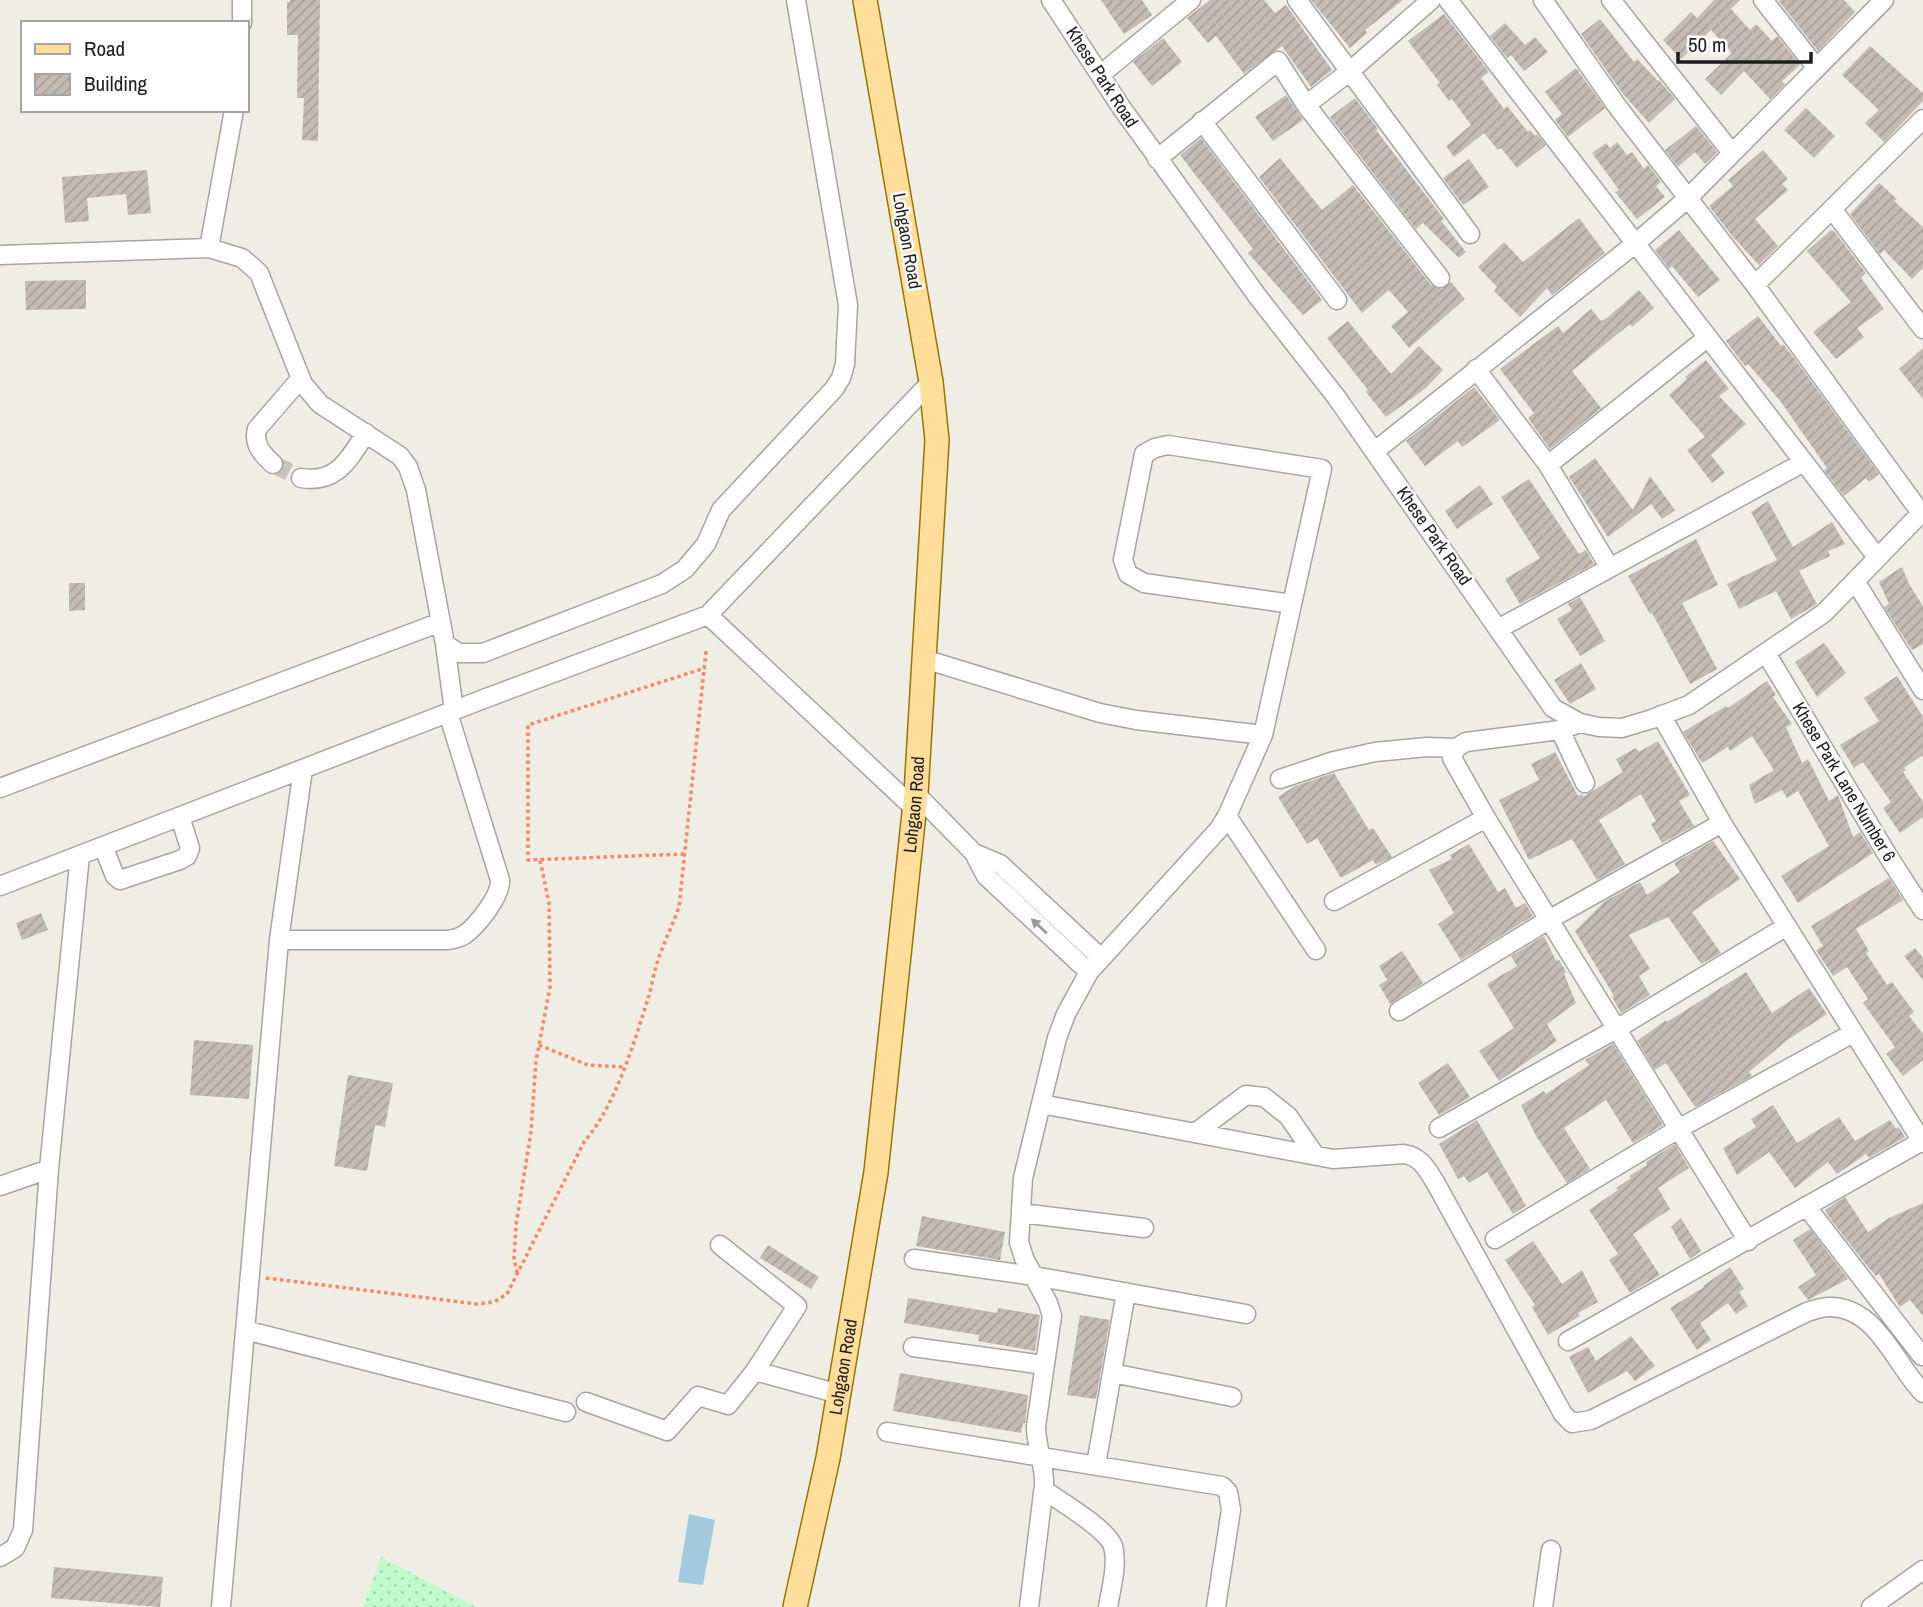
<svg xmlns="http://www.w3.org/2000/svg" width="1923" height="1607" font-family="'Archivo Narrow',sans-serif">
<style>
.park{fill:url(#park-dots)}
.water{fill:#a3cbdf}
.building{fill:url(#building-hatch)}
.lines{fill:none;stroke-linecap:round;stroke-linejoin:round}
.minor-tunnel{stroke:#c5c4bc;stroke-width:18;stroke-dasharray:18 9;stroke-linecap:butt}
.minor-casing{stroke:#a5a5a5;stroke-width:21}
.major-casing{stroke:#987500;stroke-width:26}
.path{stroke:#fe8566;stroke-width:3.5;stroke-dasharray:3.5 3.5;stroke-linecap:butt}
.minor{stroke:#fff;stroke-width:18}
.major{stroke:#ffdd9a;stroke-width:23}
.oneway{fill:#9a9a9a}
.labels{text-anchor:middle;stroke-width:5;stroke-linejoin:round;paint-order:stroke}
.street-label{font-size:18px;fill:#1e1e1e;stroke:#fff}
</style>
<defs>
<pattern id="park-dots" width="8" height="8" patternUnits="userSpaceOnUse" patternTransform="scale(1.75)"><rect width="8" height="8" fill="#bffbca"/><path d="M2 2h.1M6 6h.1" fill="none" stroke="#a4d7ad" stroke-width="1.8" stroke-linecap="round"/></pattern>
<pattern id="building-hatch" width="6" height="6" patternUnits="userSpaceOnUse" patternTransform="scale(1.75)"><rect width="6" height="6" fill="#c4bcb3"/><path d="M-1 1l2-2M0 6l6-6M5 7l2-2" fill="none" stroke="#a8a19a"/></pattern>
</defs>
<rect width="100%" height="100%" fill="#efede4"/>
<path class="park" d="M381,1557L476,1607H363Z"/>
<path class="water" d="M689,1514L715,1520L703,1585L678,1582Z"/>
<path class="building" d="M290,0H320L318,141L302,140L304,98H297L298,35H287V2H290Z
M1101,0H1142L1152,15L1124,34Z
M1210,0H1264L1275,13L1286,5L1332,70L1311,87L1282,46L1244,74L1216,36L1208,43L1187,18Z
M1311,0H1403L1365,30L1367,33L1350,48Z
M1714,0H1740L1731,9L1750,30L1756,24L1772,41L1777,36L1800,65L1782,81L1785,84L1770,99L1744,71L1721,95L1705,79L1732,53L1711,30L1681,59L1663,40L1691,12L1697,18Z
M1778,0H1844L1855,12L1818,51Z
M1444,14L1489,72L1481,78L1504,109L1507,106L1528,132L1530,130L1535,136L1537,134L1546,145L1517,168L1501,148L1498,150L1484,133L1454,157L1446,146L1471,125L1452,99L1449,101L1437,85L1440,83L1408,41Z
M1600,19L1634,62L1637,59L1658,81L1659,80L1675,99L1649,123L1623,94L1581,34Z
M1505,23L1525,45L1535,37L1548,52L1524,71L1511,55L1507,58L1490,36Z
M1163,38L1182,62L1152,86L1133,62Z
M1870,46L1923,93V101L1884,142L1865,123L1879,110L1842,75Z
M1576,68L1605,108L1568,137L1555,120L1562,114L1545,92Z
M1286,95L1303,120L1273,141L1255,117Z
M1355,98L1378,129L1376,130L1444,219L1441,221L1466,252L1459,258L1423,223L1416,229L1330,117Z
M1806,108L1835,136L1814,158L1784,130Z
M1696,126L1717,152L1705,164L1695,152L1678,167L1665,150Z
M1201,138L1322,300L1303,315L1248,253L1253,249L1180,155Z
M1617,142L1627,155L1632,152L1644,169L1648,165L1661,182L1656,186L1665,197L1637,219L1615,192L1619,190L1592,153L1606,143L1610,148Z
M1763,150L1788,179L1782,184L1788,190L1755,219L1778,246L1759,265L1733,237L1709,206L1733,186L1728,180Z
M1280,158L1322,210L1353,185L1431,285L1442,289L1451,282L1465,299L1409,348L1391,326L1408,312L1389,290L1362,313L1259,177Z
M1469,159L1489,187L1463,205L1443,178Z
M147,170L151,213L128,215L126,194L87,198L89,221L65,223L62,177Z
M1879,183L1897,199L1894,201L1923,227V268L1912,279L1884,250L1880,254L1850,214Z
M1579,218L1605,253L1552,295L1547,288L1520,317L1494,291L1497,287L1478,267L1504,242L1523,262Z
M1679,230L1720,280L1698,297L1672,266L1669,269L1655,250Z
M1831,230L1834,231L1866,273L1861,278L1884,309L1857,328L1864,337L1836,359L1813,332L1851,302L1807,251Z
M86,280V309L26,310L25,281Z
M1639,290L1654,308L1632,327L1630,324L1572,371L1601,408L1550,449L1528,418L1534,413L1500,369L1558,326L1563,333L1591,309L1601,321L1607,318Z
M1758,316L1781,346L1783,344L1794,358L1879,474L1869,482L1866,478L1844,496L1824,470L1827,468L1781,402L1748,364L1745,366L1726,341Z
M1348,321L1391,374L1419,346L1443,370L1426,388L1386,417L1366,392L1368,390L1327,338Z
M1923,348V399L1899,369Z
M1706,360L1729,389L1719,396L1746,424L1711,455L1725,473L1712,483L1687,450L1705,437L1669,395L1687,379L1685,377Z
M1474,387L1500,420L1462,447L1458,441L1425,466L1406,441Z
M1595,458L1633,510L1650,476L1675,510L1662,519L1651,504L1608,537L1569,477Z
M1529,479L1579,554L1586,550L1594,564L1520,604L1505,579L1540,558L1501,497Z
M1480,485L1493,504L1457,529L1445,511Z
M1768,501L1793,547L1832,522L1845,544L1828,551L1830,556L1799,571L1817,604L1791,619L1776,591L1739,609L1727,584L1777,560L1751,512Z
M1696,539L1718,585L1682,603L1717,669L1690,684L1652,613L1650,614L1628,576Z
M1902,567L1909,584L1923,606V644L1912,650L1884,607L1889,604L1879,582Z
M69,583H85V610L69,611Z
M1580,597L1605,641L1580,656L1557,619L1572,610L1568,604Z
M1824,643L1846,673L1817,697L1795,662Z
M1581,663L1596,689L1570,704L1554,680Z
M1897,676L1923,717V755L1904,768L1906,770L1903,772L1923,802V817L1900,833L1883,808L1891,802L1863,762L1854,768L1840,745L1879,721L1864,698Z
M1767,681L1776,695L1773,697L1792,724L1786,727L1802,763L1808,759L1829,801L1838,795L1853,837L1860,832L1873,853L1798,903L1781,876L1829,846L1798,791L1787,798L1782,790L1755,804L1749,785L1774,770L1752,736L1730,751L1728,747L1702,763L1683,732L1726,706L1728,708Z
M1658,741L1690,795L1679,801L1694,826L1662,843L1651,824L1656,821L1641,794L1599,820L1625,864L1597,880L1572,839L1529,860L1499,800L1539,780L1531,764L1555,752L1578,796L1582,794L1583,797L1623,772L1616,759L1636,748L1639,752Z
M1334,773L1369,830L1373,828L1392,857L1376,865L1373,860L1341,878L1317,838L1307,844L1278,797L1295,786Z
M1713,841L1740,879L1692,912L1721,953L1701,964L1668,917L1629,935L1650,969L1639,976L1650,995L1621,1013L1612,997L1614,996L1575,931L1604,902L1640,882L1647,895L1680,872L1674,863Z
M1469,844L1498,892L1505,888L1516,908L1525,903L1533,916L1461,960L1438,924L1454,913L1429,870L1452,859L1450,855Z
M1889,878L1903,900L1856,929L1869,951L1866,953L1887,985L1892,982L1914,1012L1909,1016L1923,1034V1060L1903,1076L1886,1054L1895,1047L1863,1003L1868,999L1847,967L1833,976L1816,950L1823,946L1811,926Z
M41,913L48,930L22,940L16,923Z
M1544,936L1556,961L1559,960L1566,972L1564,974L1576,1003L1547,1024L1557,1041L1499,1081L1479,1051L1514,1028L1487,984L1517,966L1511,956Z
M1915,948L1923,958V980L1904,956Z
M1402,951L1423,983L1390,1004L1379,985L1387,980L1379,966Z
M1746,972L1772,1013L1809,988L1827,1014L1786,1041L1749,1072L1752,1076L1695,1107L1666,1063L1655,1070L1637,1041L1666,1020L1667,1022Z
M194,1040L253,1045L249,1099L190,1095Z
M1613,1044L1663,1125L1633,1143L1606,1100L1564,1128L1590,1169L1567,1183L1536,1136L1521,1105L1544,1091L1546,1094L1589,1065L1585,1060Z
M1448,1063L1470,1097L1439,1115L1418,1083Z
M348,1075L393,1083L385,1127L375,1125L367,1171L334,1166Z
M1773,1105L1797,1143L1839,1117L1855,1141L1890,1120L1896,1129L1899,1127L1905,1137L1869,1158L1866,1154L1837,1174L1828,1162L1795,1188L1769,1152L1737,1175L1723,1148L1756,1127L1751,1119Z
M1477,1120L1526,1206L1513,1214L1487,1172L1469,1183L1464,1176L1458,1179L1439,1144Z
M1675,1144L1689,1168L1658,1188L1670,1209L1633,1234L1660,1275L1630,1293L1609,1260L1618,1254L1589,1210L1618,1190L1616,1188L1631,1178L1629,1176L1647,1165L1646,1162Z
M1845,1197L1868,1232L1889,1218L1923,1203V1316L1910,1300L1900,1307L1879,1274L1876,1276L1868,1267L1829,1217L1825,1210Z
M922,1216L1005,1232L1000,1260L916,1246Z
M1681,1218L1701,1251L1690,1259L1671,1227Z
M1810,1229L1848,1279L1808,1300L1798,1287L1816,1275L1793,1240Z
M1533,1241L1562,1284L1582,1270L1598,1302L1578,1313L1580,1316L1548,1335L1532,1307L1535,1305L1505,1260Z
M768,1245L819,1277L811,1289L760,1258Z
M1730,1267L1744,1289L1739,1292L1748,1306L1736,1314L1728,1303L1700,1323L1711,1340L1697,1350L1670,1308L1704,1287L1703,1286Z
M908,1298L997,1313L998,1308L1040,1315L1035,1351L978,1341L979,1335L904,1323Z
M1080,1315L1110,1320L1096,1399L1067,1395Z
M1631,1336L1655,1366L1635,1381L1627,1371L1588,1393L1569,1357L1588,1347L1596,1361Z
M900,1373L1028,1395L1025,1423H1023L1021,1433L893,1411Z
M54,1567L163,1577L160,1607L51,1598Z"/>
<g class="lines">
<path class="minor-tunnel" d="M273,464L301,478"/>
<g class="minor-casing">
<path id="minor" d="M1051,0L1121,107L1258,297L1337,398L1553,708L1580,723L1599,727L1622,728L1652,719L1689,705L1824,613L1923,511
M1297,0L1470,234
M1448,0L1877,557
M1543,0L1617,106L1755,285L1921,513
M1611,0L1732,153
M1763,0L1816,67
M242,23V0
M1100,75L1191,0
M1306,105L1349,72L1431,0
M1202,121L1337,300
M1157,159L1278,61L1306,105L1440,278
M1832,209L1923,329
M209,248L234,110
M0,255L209,248L242,258L259,273L303,384L320,404L400,456L408,467L416,490L445,644L454,711
M1755,285L1923,119
M1476,369L1548,465L1610,568
M1375,451L1636,243L1688,198L1884,0
M273,464C262,454 253,444 257,429L301,378
M1548,465L1708,337
M301,478C337,484 349,459 366,433
M1855,581L1923,690
M708,615L915,809
M1498,629L1804,462
M445,644L459,653H483L662,584L685,569L706,544L721,510L834,389L841,378L845,364L848,305L796,0
M1766,653L1888,856L1923,910
M924,659L1100,713L1136,720L1263,735
M1661,715L1722,823L1923,1143
M1560,730L1585,783
M1456,748L1452,758L1486,818L1748,1241
M1280,779L1334,761L1375,752L1427,747L1456,748L1466,742L1560,730L1580,723
M0,788L441,622
M916,794L974,853L986,876L1089,972
M1227,816L1316,950
M103,846L115,876L120,880L180,860L187,856L190,848L180,817
M974,853L1000,864L1101,958
M0,886L481,700L708,615L931,382
M1334,901L1486,818
M279,940H448C454,939 459,938 464,935C477,926 501,896 500,880L448,713
M1399,1011L1550,919L1722,823
M1041,1104L1333,1159L1404,1154C1421,1157 1426,1168 1435,1182L1563,1414L1572,1423L1591,1420L1807,1312C1814,1310 1822,1307 1829,1307C1876,1306 1895,1364 1923,1393
M1439,1128L1618,1028L1787,926
M1195,1133L1246,1095L1264,1097L1288,1116L1315,1155
M0,1186L49,1169
M1806,1206L1922,1356
M1021,1213L1144,1228
M1495,1239L1680,1128L1853,1033
M720,1245L797,1306L755,1371L839,1394
M914,1259L1034,1276L1246,1314
M245,1330L566,1412
M1568,1341L1922,1141
M913,1347L1044,1365
M1112,1373L1232,1397
M586,1402L667,1431L698,1396L728,1405L755,1371
M887,1432L1222,1486L1228,1492L1231,1510L1216,1607
M1096,1465L1126,1292
M1044,1490C1060,1501 1107,1529 1113,1546C1118,1564 1111,1589 1108,1607
M0,1557L15,1548L23,1530L49,1169L80,855
M221,1607L279,940L303,769
M1029,1607L1044,1485C1045,1465 1036,1447 1036,1426L1052,1316L1048,1303L1024,1258L1019,1242L1023,1178L1057,1038L1066,1014L1089,972L1219,829L1227,816L1263,735L1322,469L1168,445L1155,448L1144,454L1123,560L1128,574L1144,583L1292,604
M1543,1607L1551,1550
M1871,1607L1923,1570"/>
</g>
<g class="major-casing">
<g id="major">
<path id="s1" d="M795,1607L828,1458L876,1172L916,794L937,440L931,382L865,0"/>
</g>
</g>
<path class="path" d="M684,854L528,860V725L705,668
M539,1045L588,1065L624,1067
M517,1273L514,1259L516,1225L531,1132L536,1061L550,987L549,903L540,860
M266,1278L477,1304L494,1302L507,1294L584,1142C616,1105 633,1045 648,999C652,986 654,970 659,957C665,940 673,924 679,907L706,651"/>
<use href="#minor" class="minor"/>
<use href="#major" class="major"/>
</g>
<defs><path id="oneway-solid" d="M-6-.8H1V-3.2L6.5 0L1 3.2V.8H-6Z" transform="scale(1.75)"/></defs>
<use class="oneway" href="#oneway-solid" transform="translate(1039 926) rotate(-137)"/>
<g class="labels">
<g class="street-label">
<text transform="translate(1102 77) rotate(57)" y="6">Khese Park Road</text>
<text transform="translate(907 241) rotate(80)" y="6">Lohgaon Road</text>
<text transform="translate(1434 536) rotate(55)" y="6">Khese Park Road</text>
<text transform="translate(1844 782) rotate(59)" y="6">Khese Park Lane Number 6</text>
<text dy="6" stroke="none"><textPath href="#s1" startOffset="812">Lohgaon Road</textPath></text>
<text dy="6" stroke="none"><textPath href="#s1" startOffset="245">Lohgaon Road</textPath></text>
</g>
</g>
<rect x="21" y="21" width="228" height="91" fill="#ffffff" stroke="#a5a5a5" stroke-width="2"/>
<rect x="35" y="44" width="35" height="10" fill="#ffdd9a" stroke="#a5a5a5" stroke-width="2"/>
<text x="84" y="56" font-size="21" fill="#1e1e1e">Road</text>
<rect x="35" y="74" width="35" height="21" fill="url(#building-hatch)" stroke="#a5a5a5" stroke-width="2"/>
<text x="84" y="91" font-size="21" fill="#1e1e1e">Building</text>
<path d="M1678 52v10h133v-10" fill="none" stroke="#1e1e1e" stroke-width="3.5"/>
<text x="1688" y="52" font-size="21" fill="#1e1e1e" stroke="#ffffff" stroke-width="5" paint-order="stroke">50 m</text>
</svg>
